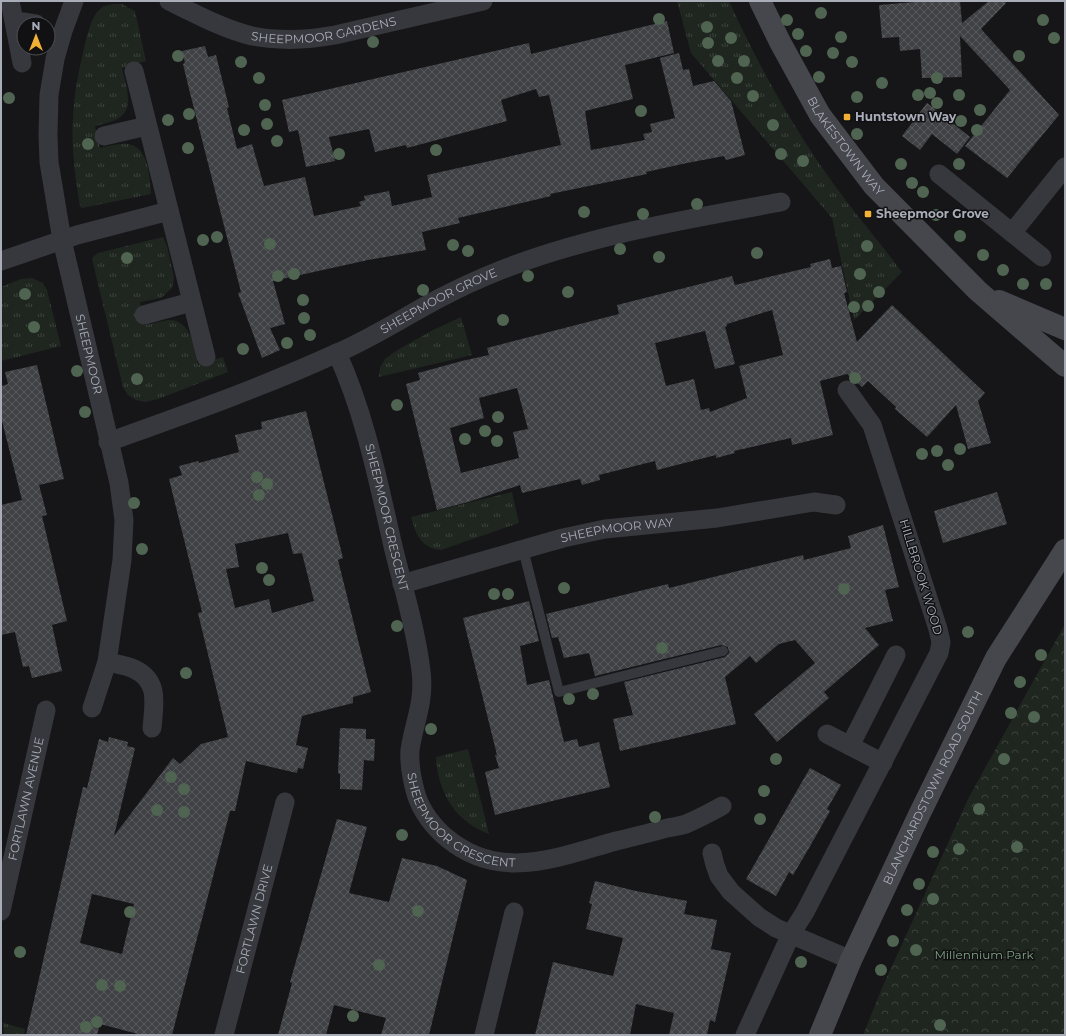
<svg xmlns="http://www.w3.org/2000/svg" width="1066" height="1036" font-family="Montserrat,sans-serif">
<defs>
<pattern id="grass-tufts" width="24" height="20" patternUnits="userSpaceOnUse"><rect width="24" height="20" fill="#1e261f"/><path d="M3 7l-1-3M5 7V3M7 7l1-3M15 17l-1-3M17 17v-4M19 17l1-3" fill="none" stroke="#3c433d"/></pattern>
<pattern id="park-crowns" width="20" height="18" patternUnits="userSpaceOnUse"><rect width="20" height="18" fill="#1e261f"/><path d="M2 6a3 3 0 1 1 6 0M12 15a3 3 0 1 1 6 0" fill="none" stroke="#3c433d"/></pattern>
<pattern id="building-cross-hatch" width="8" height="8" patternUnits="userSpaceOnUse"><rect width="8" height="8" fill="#404145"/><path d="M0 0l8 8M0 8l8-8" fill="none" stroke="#595a5e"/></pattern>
</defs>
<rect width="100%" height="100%" fill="#161618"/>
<path fill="url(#grass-tufts)" d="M677 1H729C757 62 789 121 828 176 851 209 878 240 902 272L854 320 832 218 691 53Z
M113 4H122L135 11 146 61 122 68C126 86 137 113 113 121 108 123 101 124 95 126L100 148C109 146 119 143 128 144 149 147 150 178 151 194L82 208 80 206C75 176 71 147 73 117 74 95 78 74 83 53 86 41 90 18 99 10 103 6 108 5 113 4Z
M163 237 167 246 174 278 172 288 161 298 140 302 144 325C152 324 161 321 169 320 192 320 194 349 198 365L223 357 228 372 158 399 145 402 136 400 128 395 123 387 92 259 94 256 98 253Z
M32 278 43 283 47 290 61 346 1 361V287L21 279Z
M461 317 472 355 379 377 380 367 385 359 396 351 433 330Z
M512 492 519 523 441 550C421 548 416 535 411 517Z
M468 749 489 834C455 821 438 793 436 757Z
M3 1023 25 1029 24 1035H4Z"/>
<path fill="url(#park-crowns)" d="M1065 624V1035H863L882 988 969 797Z"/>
<path fill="url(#building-cross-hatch)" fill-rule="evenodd" d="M927 1H960L962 23 989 1H1004L1006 3 981 29 1059 115 1007 178 965 146 1010 90 960 36 962 77 922 78 920 49 900 51 899 37 882 38 879 5Z
M667 21 674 53 625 65 633 99 585 111 591 150 645 140 643 134 652 132 650 124 675 118 660 58 679 53 683 70 689 69 693 86 714 81 731 101 745 155 726 160 724 156 687 163 646 172 647 174 550 194 551 196 458 218 460 223 422 232 426 250 368 260 273 281 285 324 270 328 280 350 262 358 238 293 241 292 189 89 183 64 185 63 182 51 205 46 208 57 216 55 229 107 227 108 237 149 252 144 264 186 305 177 314 216 361 206 359 202 365 200 364 196 389 191 392 206 432 197 427 175 561 145 549 95 539 97 536 89 501 100 507 121 407 148 406 145 375 152 369 129 329 137 335 161 306 167 298 130 289 132 282 100 529 43 531 54Z
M927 103 970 137 957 154 932 134 920 150 902 136Z
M830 259 832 268 841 266 847 292 844 293 857 342 892 305 985 393 978 401 991 443 968 449 956 405 927 437 895 409 896 407 868 381 862 387 847 374 820 381 833 435 792 445 791 438 734 451 735 453 716 458V455L657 470 655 461 599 475 600 480 582 485 580 479 522 493 520 485 468 502 437 510 406 384 420 380 418 373 462 361 489 355 487 348 619 314 617 305 732 276 735 285 811 267 810 264ZM772 310 783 355 739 366 747 398 710 412 709 408 701 410 694 379 666 386 655 343 705 331 715 369 735 364 725 327 727 326V324ZM517 388 528 429 513 432 519 458 461 473 450 428 484 418 479 398Z
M37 365 64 479 39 485 47 515 42 516 67 621 52 625 62 671 32 678 29 666 23 667 15 632 1 635V505L22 500 1 417V386L8 384 5 372Z
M306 411 343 558 338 560 371 692 353 697V703L302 716 296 745 308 748 303 769 298 768 297 773 246 761 235 811H230L172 1035H142L100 1024 97 1035H26L83 787 87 788 99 739 108 742 109 737 128 742 127 746 135 748 114 836 173 758 180 764 201 744 228 737 198 613 202 612 169 479 182 475 179 466 198 461 199 463 239 452 235 435 262 429 261 422ZM288 533 293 554 302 553 314 601 272 613 269 599 235 608 226 569 239 567 235 544ZM92 894 134 904 122 954 80 943Z
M997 492 1007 524 943 543 934 511Z
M883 525 899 587 885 590 893 621 865 628 879 645 824 692 829 698 777 742 754 714 815 663 795 640 779 644 756 663 750 656 725 677 736 724 620 751 613 719 633 715 624 682 725 657 729 653 728 647 721 645 595 676 589 653 564 658 558 637 552 638 546 614 668 584 669 588 803 555 804 560 851 548 848 536Z
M529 601 539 641 520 646 527 685 549 680 564 742 577 739 579 747 599 742 610 787 495 815 485 772 499 768 495 755H497L463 618Z
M340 728 366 729V739H375L374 761 364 760 362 790 340 789V774L338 773Z
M810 768 841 785 827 809 830 811 809 848 793 875 789 872 776 896 746 879Z
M337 819 367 827 349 893 389 902 402 858 437 866 467 880 429 1035H381L386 1018 334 1005 326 1035H278L292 983 290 982Z
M595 881 636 891 687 901 684 914 717 920 711 949 731 953 715 1022 710 1020 707 1035H669L674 1013 636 1004 630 1035H535L553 962 613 976 623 938 586 929 592 904 589 903Z"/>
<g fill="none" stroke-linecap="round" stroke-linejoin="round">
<path stroke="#37383d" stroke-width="10" d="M523 549 559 692 723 651"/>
<g stroke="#37383d" stroke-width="19">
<path d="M10 1 22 63"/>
<path id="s1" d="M74 1 63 31 55 59 49 95 48 135 49 162 62 240 119 483 124 520 122 560 107 662 92 708"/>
<path id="s2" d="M169 1C196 14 223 29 252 36 278 41 308 40 335 35L483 1"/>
<path d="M15 23 23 22 36 24"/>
<path d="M134 71 206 357"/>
<path d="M104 136 147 126"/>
<path d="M939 174 1042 257"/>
<path d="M1012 233 1065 167"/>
<path d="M1 261 77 235 169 211"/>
<path d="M144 315 191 302"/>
<path id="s3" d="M337 353C365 414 378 481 393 546 403 588 416 629 421 671 425 702 414 722 410 750 409 765 412 780 416 794 421 811 434 828 448 839 501 882 558 857 616 841 633 837 650 833 667 828 673 827 680 826 686 824 698 819 711 812 722 806"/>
<path id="s4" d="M108 442C186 414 263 387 337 353 374 337 407 315 442 297 461 287 481 278 501 270 590 235 688 219 781 202"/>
<path id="s5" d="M402 584 563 538 605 529 717 518 814 502 836 505"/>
<path d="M107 662C115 664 126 665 134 669 160 681 154 704 152 728"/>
<path d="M827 734 883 763"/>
<path d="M850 746 896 655"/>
<path d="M712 853 715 865 719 876 731 892 759 917 776 928 851 960"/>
<path id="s6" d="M1 911 46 710"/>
<path id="s7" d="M224 1035 285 802"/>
<path d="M484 1035 514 912"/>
<path d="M745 1035 791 934 805 912 939 653 941 642 938 629 872 425 847 390"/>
</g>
<g stroke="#45474d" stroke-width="22">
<path id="s8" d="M760 1 780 42 820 115 874 186 978 291 1065 366"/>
<path d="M999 301 1065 329"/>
<path id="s9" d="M820 1035 851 960 919 815 996 658 1065 550"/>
</g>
</g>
<g fill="#506452">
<circle cx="821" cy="13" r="6"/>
<circle cx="659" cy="19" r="6"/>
<circle cx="787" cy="20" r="6"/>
<circle cx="1043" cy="20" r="6"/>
<circle cx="707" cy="27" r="6"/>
<circle cx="798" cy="34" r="6"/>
<circle cx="841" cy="37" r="6"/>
<circle cx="731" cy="38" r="6"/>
<circle cx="1054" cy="38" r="6"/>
<circle cx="373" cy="42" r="6"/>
<circle cx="708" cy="43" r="6"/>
<circle cx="806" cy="51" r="6"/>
<circle cx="833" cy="53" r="6"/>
<circle cx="178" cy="56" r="6"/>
<circle cx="1019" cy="56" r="6"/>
<circle cx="718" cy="61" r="6"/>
<circle cx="744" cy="61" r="6"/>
<circle cx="241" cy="62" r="6"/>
<circle cx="852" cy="62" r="6"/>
<circle cx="819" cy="77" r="6"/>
<circle cx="259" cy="78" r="6"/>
<circle cx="737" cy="78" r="6"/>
<circle cx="937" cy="78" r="6"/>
<circle cx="882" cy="83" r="6"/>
<circle cx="930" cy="93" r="6"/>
<circle cx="918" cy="95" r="6"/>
<circle cx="959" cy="95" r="6"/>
<circle cx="753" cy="96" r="6"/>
<circle cx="857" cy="97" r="6"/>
<circle cx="9" cy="98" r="6"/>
<circle cx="937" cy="103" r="6"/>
<circle cx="265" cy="105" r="6"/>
<circle cx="980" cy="110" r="6"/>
<circle cx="641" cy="111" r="6"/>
<circle cx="189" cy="114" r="6"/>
<circle cx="168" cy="120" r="6"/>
<circle cx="961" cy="121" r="6"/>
<circle cx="267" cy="124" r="6"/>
<circle cx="773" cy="125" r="6"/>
<circle cx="244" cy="130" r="6"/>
<circle cx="977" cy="130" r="6"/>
<circle cx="857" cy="134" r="6"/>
<circle cx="277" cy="141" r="6"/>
<circle cx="88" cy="144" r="6"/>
<circle cx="188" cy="148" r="6"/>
<circle cx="436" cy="150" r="6"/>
<circle cx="339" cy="154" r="6"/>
<circle cx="781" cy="154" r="6"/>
<circle cx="803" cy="161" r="6"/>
<circle cx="901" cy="164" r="6"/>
<circle cx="959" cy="164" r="6"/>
<circle cx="912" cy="183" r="6"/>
<circle cx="923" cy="192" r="6"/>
<circle cx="697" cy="204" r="6"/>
<circle cx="584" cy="212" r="6"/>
<circle cx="643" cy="214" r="6"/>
<circle cx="936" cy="215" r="6"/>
<circle cx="960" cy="236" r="6"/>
<circle cx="217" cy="237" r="6"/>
<circle cx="203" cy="240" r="6"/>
<circle cx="270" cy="244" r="6"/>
<circle cx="453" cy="245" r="6"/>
<circle cx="867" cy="246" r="6"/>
<circle cx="620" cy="249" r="6"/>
<circle cx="468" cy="251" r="6"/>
<circle cx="757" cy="253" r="6"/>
<circle cx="983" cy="255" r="6"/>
<circle cx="659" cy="257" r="6"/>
<circle cx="127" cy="258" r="6"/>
<circle cx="1003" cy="270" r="6"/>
<circle cx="294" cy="274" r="6"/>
<circle cx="860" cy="274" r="6"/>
<circle cx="278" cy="276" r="6"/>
<circle cx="528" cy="276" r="6"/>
<circle cx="1023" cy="284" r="6"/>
<circle cx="1046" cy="284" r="6"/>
<circle cx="423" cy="290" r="6"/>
<circle cx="568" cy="292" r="6"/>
<circle cx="879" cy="292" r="6"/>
<circle cx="25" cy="294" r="6"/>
<circle cx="303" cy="300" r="6"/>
<circle cx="868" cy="306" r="6"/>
<circle cx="854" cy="307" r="6"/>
<circle cx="304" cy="318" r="6"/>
<circle cx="503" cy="320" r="6"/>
<circle cx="34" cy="327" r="6"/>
<circle cx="310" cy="335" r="6"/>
<circle cx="287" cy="343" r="6"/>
<circle cx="243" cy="349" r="6"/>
<circle cx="77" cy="371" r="6"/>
<circle cx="855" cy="378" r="6"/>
<circle cx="137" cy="379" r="6"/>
<circle cx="397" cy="405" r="6"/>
<circle cx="85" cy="412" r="6"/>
<circle cx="498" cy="417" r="6"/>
<circle cx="485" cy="431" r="6"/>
<circle cx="465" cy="439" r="6"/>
<circle cx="497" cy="441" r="6"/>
<circle cx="960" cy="449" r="6"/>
<circle cx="937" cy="451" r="6"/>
<circle cx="922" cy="454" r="6"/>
<circle cx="948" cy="465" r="6"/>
<circle cx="257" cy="477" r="6"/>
<circle cx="267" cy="484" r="6"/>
<circle cx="259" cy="495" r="6"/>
<circle cx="134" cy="503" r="6"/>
<circle cx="142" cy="549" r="6"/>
<circle cx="262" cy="568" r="6"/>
<circle cx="269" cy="580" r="6"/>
<circle cx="564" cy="588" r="6"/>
<circle cx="844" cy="589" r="6"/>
<circle cx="494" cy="594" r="6"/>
<circle cx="508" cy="594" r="6"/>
<circle cx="397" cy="626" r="6"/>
<circle cx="968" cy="632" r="6"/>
<circle cx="662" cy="648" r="6"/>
<circle cx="1041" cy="655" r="6"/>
<circle cx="186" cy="673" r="6"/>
<circle cx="1020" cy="682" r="6"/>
<circle cx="593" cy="694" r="6"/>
<circle cx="569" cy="699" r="6"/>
<circle cx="1011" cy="713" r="6"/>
<circle cx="1034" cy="717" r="6"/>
<circle cx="431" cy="729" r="6"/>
<circle cx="776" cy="759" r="6"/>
<circle cx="1004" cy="759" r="6"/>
<circle cx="171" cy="777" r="6"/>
<circle cx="184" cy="789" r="6"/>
<circle cx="764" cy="791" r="6"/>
<circle cx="979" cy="809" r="6"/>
<circle cx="157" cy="810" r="6"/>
<circle cx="184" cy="812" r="6"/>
<circle cx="655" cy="817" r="6"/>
<circle cx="760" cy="819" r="6"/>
<circle cx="402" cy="835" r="6"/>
<circle cx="1017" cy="847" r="6"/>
<circle cx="959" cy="849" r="6"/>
<circle cx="933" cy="852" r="6"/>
<circle cx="919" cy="884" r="6"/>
<circle cx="933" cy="899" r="6"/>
<circle cx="907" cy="910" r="6"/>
<circle cx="418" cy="911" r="6"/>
<circle cx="130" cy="912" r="6"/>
<circle cx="893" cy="941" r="6"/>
<circle cx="916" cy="950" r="6"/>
<circle cx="20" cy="952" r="6"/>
<circle cx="801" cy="962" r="6"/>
<circle cx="379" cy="965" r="6"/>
<circle cx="881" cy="970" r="6"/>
<circle cx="102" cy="985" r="6"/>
<circle cx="120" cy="986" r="6"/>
<circle cx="353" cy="1016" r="6"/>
<circle cx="97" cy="1022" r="6"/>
<circle cx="940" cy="1025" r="6"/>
<circle cx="86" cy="1027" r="6"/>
</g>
<g fill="#f2b134" stroke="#111113" stroke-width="1.5">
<rect x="843" y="113" width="8" height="8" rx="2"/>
<rect x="864" y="210" width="8" height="8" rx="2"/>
</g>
<g text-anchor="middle" stroke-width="3" stroke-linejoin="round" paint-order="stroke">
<g font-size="12" fill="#a8adb8" stroke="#111113">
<text dy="4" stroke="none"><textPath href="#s2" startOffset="163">SHEEPMOOR GARDENS</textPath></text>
<text dy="4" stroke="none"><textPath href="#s8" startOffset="169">BLAKESTOWN WAY</textPath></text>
<text dy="4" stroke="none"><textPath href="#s4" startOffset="360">SHEEPMOOR GROVE</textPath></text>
<text dy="4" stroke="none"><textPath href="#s1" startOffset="361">SHEEPMOOR</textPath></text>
<text dy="4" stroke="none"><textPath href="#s3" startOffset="172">SHEEPMOOR CRESCENT</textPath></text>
<text dy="4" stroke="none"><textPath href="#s5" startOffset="222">SHEEPMOOR WAY</textPath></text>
<text transform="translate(921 577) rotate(73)" y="4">HILLBROOK WOOD</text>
<text dy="4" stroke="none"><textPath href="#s9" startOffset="272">BLANCHARDSTOWN ROAD SOUTH</textPath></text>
<text dy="4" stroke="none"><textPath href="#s6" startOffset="115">FORTLAWN AVENUE</textPath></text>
<text dy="4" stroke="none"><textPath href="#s3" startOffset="508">SHEEPMOOR CRESCENT</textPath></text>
<text dy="4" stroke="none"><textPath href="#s7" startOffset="120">FORTLAWN DRIVE</textPath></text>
</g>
<g font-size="12" font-weight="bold" fill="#a8adb8" stroke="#111113" text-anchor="start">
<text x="855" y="121">Huntstown Way</text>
<text x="876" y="218">Sheepmoor Grove</text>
</g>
<g font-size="12" fill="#7fa381" stroke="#111113">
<text x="984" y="959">Millennium Park</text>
</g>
</g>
<rect width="1066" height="1036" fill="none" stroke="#a8adb8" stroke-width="4"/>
<g transform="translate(36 36)"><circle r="19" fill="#111113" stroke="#4d4f55"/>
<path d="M0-3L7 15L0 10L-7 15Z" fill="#f2b134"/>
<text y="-6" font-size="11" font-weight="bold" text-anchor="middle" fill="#a8adb8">N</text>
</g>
</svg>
